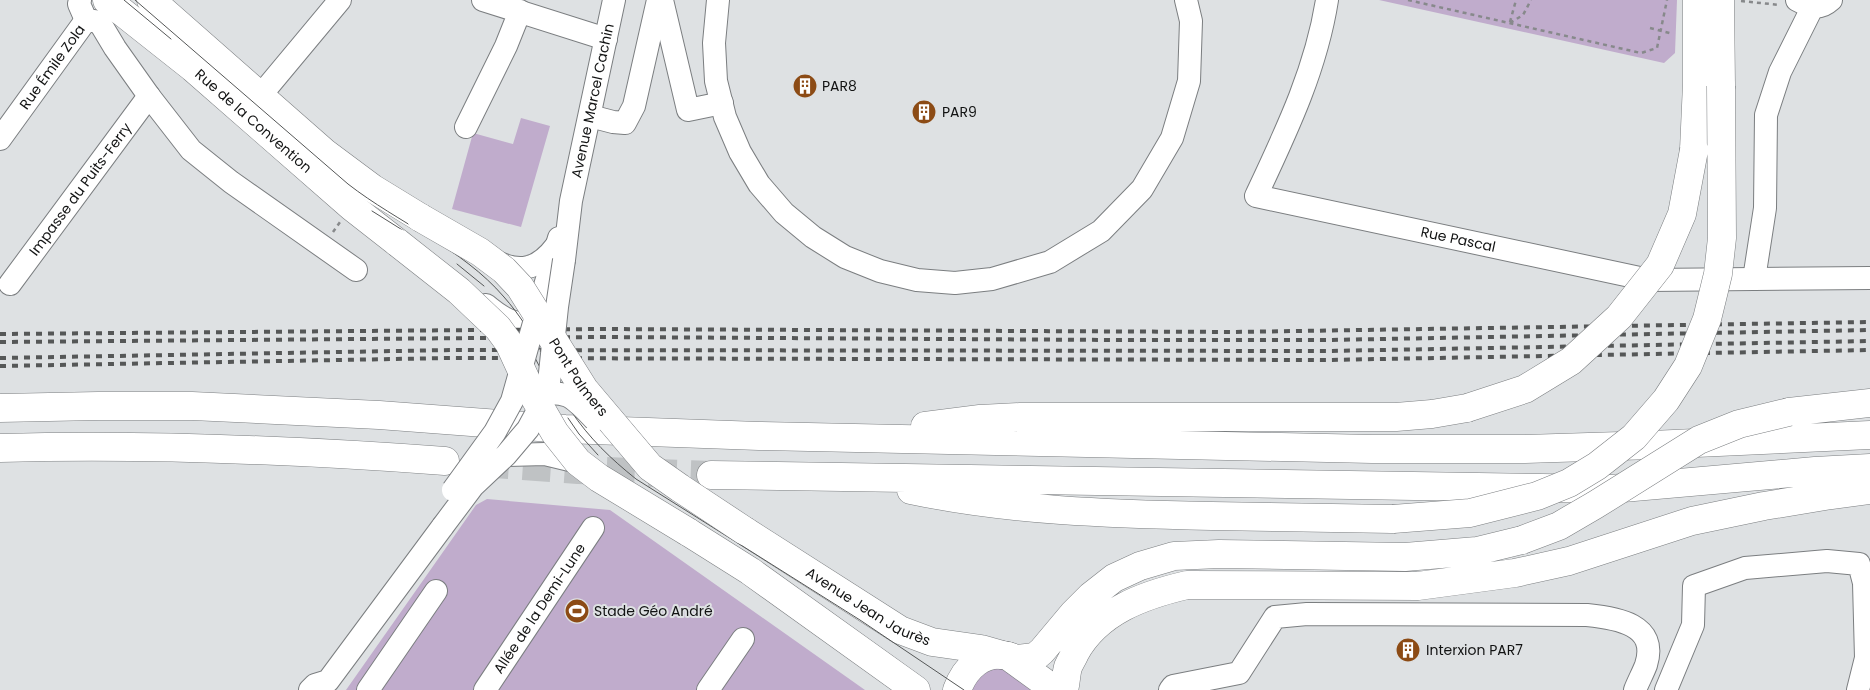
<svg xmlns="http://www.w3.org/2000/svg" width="1870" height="690" font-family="Poppins,sans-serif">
<rect width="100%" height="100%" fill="#dee1e3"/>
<path fill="#c0accc" d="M1379 0H1677L1675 53 1664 63Z
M521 118 550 126 521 227 452 209 473 133 513 144Z
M487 499 610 510 865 690H346L476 505Z
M993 667 1005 669 1038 690H970L967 685Z"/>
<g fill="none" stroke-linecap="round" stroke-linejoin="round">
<path stroke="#bfc2c4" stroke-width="28" stroke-dasharray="28 14" stroke-linecap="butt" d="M481 463 578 470 711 475"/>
<defs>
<g id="minor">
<path d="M80 0 79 4 86 20 100 22"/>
<path d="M483 0 606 39"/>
<path d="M662 0 688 110 722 103"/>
<path d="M718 0 714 43 716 81 725 117 740 152 759 184 784 213 813 237 845 257 880 271 917 280 955 283 992 279 1050 262 1101 231 1142 189 1172 138 1189 81 1191 21 1186 0"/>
<path id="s1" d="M1327 0C1316 70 1286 132 1256 196L1649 280 1870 278"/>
<path d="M1797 0C1810 7 1819 11 1831 0"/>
<path d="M100 23 115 48 149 96 191 150 231 182 356 270"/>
<path d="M260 96 340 0"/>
<path d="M590 116 613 122 625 123 634 106 658 0"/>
<path d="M466 127 506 46 520 11"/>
<path id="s2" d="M0 139 86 20"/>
<path d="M493 260C519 274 538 270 556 246"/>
<path id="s3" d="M564 260 571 201 614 0"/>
<path d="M1754 279 1765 208 1766 115 1780 72 1812 8"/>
<path id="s4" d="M10 284 149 96"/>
<path d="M486 305C512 327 521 326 553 317"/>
<path d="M534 323 559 238"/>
<path d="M506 455 545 454 578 462"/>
<path d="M310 690 315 685 328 681 443 526"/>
<path d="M368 690 436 591"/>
<path id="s5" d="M485 690 593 528"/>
<path d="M708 690 743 639"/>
<path d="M1170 690 1173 686 1239 673 1275 617 1307 614 1587 615C1616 618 1659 624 1646 665 1643 673 1638 682 1635 690"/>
<path d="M1666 690 1693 625 1694 586 1745 568 1827 561 1859 564 1864 583 1866 658 1858 690"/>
</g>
<g id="major">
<path id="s6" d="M107 0 193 68 352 207 398 243"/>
<path d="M151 0 325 153 372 188 421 218"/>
<path id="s7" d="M745 531 900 630 932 642 981 649 1002 655"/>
<path d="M688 532 750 571 916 690"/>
<path d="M957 690C965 668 983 650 1008 656L1055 690"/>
</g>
<path id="highway" d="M1720 0 1721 86
M1694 150 1697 84V0
M0 408 98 406H192L379 415 565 429 759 436 1372 449H1525L1652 445 1870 435
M1789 412 1870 403
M925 426 980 419 1020 417H1396L1432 414 1467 408
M0 448C148 444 297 450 445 461
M711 475 1611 489 1815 471 1870 468
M911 490C1010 511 1111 514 1212 516 1272 517 1333 518 1393 519
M1008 656 1017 659 1035 657 1042 651 1073 614 1091 596 1114 578 1140 566 1174 556 1219 554 1405 557 1477 551 1522 540
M1064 690C1066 683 1066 674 1068 667 1070 662 1073 658 1075 653 1098 611 1144 595 1187 585L1418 586 1515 573 1569 561 1692 521 1764 506 1831 495 1870 490"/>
</defs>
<use href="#minor" stroke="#7b7e80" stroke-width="24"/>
<use href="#major" stroke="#7b7e80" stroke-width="29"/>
<use href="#highway" stroke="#7b7e80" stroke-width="29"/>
<path stroke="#87898b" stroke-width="2.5" stroke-dasharray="4 4" stroke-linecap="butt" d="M1408 0 1641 53 1657 48 1667 0
M1741 1 1780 5
M1510 22 1516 0
M1510 23 1523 15 1531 0
M1650 28 1673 34
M333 232 340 222"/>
<use href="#minor" stroke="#fff" stroke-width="22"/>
<use href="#major" stroke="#fff" stroke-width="28"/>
<use href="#highway" stroke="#fff" stroke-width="28"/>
<path stroke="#555757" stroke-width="1" d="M124 0 171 39
M135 0 348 184C398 223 462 248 504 297 519 314 531 333 542 353 552 372 559 393 571 411 589 438 611 459 636 479L860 620 964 690
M372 211 404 231
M457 264 484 286
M524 337 545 377
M568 418 579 434 598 455"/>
<path stroke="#555757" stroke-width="4" stroke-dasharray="6 6" stroke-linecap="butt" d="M0 334 603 329 1234 332 1870 322
M0 342 602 337 1116 340H1328L1870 330
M0 358 452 350 1328 351 1870 341
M0 366 450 358 1326 360 1870 350"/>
<defs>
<path id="minor-bridge" d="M535 395C568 389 573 397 595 420
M453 490 495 432 512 401 534 323
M443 526 473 486 506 455 528 429 548 392 557 307 564 260"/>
<g id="major-bridge">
<path id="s8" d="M421 218 480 252 504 270 520 287 584 389 650 467 680 488 745 531"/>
<path d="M398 243 459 291 498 328 509 343 533 395 555 433 578 462 599 478 688 532"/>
</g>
<path id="highway-bridge" d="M1467 408 1525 389 1571 361 1619 317 1660 265 1682 214 1694 150
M1393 519 1470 513 1537 496 1569 483 1597 466 1634 437 1666 400 1688 366 1707 319 1718 274 1722 238 1721 86
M1522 540 1559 526 1595 505 1699 440 1739 424 1789 412"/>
</defs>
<use href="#minor-bridge" stroke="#7b7e80" stroke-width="24" stroke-linecap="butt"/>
<use href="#major-bridge" stroke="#7b7e80" stroke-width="29" stroke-linecap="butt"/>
<use href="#highway-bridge" stroke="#7b7e80" stroke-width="29" stroke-linecap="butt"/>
<use href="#minor-bridge" stroke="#fff" stroke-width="22"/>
<use href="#major-bridge" stroke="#fff" stroke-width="28"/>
<use href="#highway-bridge" stroke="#fff" stroke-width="28"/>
</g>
<defs>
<symbol id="building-disc" viewBox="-11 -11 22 22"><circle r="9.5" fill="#8c4b15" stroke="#dee1e3"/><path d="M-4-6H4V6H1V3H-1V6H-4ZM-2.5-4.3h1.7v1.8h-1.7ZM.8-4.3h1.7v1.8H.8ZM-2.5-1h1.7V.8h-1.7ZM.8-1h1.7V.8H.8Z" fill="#fff"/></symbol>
<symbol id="stadium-disc" viewBox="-11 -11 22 22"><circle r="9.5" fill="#8c4b15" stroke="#dee1e3"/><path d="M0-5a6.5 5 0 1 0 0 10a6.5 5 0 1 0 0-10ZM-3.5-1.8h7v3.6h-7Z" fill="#fff"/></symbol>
</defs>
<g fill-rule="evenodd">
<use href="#building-disc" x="791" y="72" width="28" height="28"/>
<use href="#building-disc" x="910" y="98" width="28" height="28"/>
<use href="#stadium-disc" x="563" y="597" width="28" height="28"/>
<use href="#building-disc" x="1394" y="636" width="28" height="28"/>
</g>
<g text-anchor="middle" stroke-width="4" stroke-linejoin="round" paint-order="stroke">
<g font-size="14" fill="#121313" stroke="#dee1e3">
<text dy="5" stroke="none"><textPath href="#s2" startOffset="89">Rue Émile Zola</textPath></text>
<text dy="5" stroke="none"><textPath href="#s3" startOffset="162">Avenue Marcel Cachin</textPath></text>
<text dy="5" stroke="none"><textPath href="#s6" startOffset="190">Rue de la Convention</textPath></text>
<text dy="5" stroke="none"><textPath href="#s4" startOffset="118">Impasse du Puits-Ferry</textPath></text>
<text dy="5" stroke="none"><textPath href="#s1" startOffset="416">Rue Pascal</textPath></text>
<text dy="5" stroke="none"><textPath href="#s8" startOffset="229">Pont Palmers</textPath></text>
<text dy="5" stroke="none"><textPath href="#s7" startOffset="145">Avenue Jean Jaurès</textPath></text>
<text dy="5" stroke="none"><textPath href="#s5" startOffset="98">Allée de la Demi-Lune</textPath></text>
</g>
<g font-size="14" fill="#121313" stroke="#dee1e3" text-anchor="start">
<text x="822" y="91">PAR8</text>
<text x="942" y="117">PAR9</text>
<text x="594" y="616">Stade Géo André</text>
<text x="1426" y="655">Interxion PAR7</text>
</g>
</g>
</svg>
